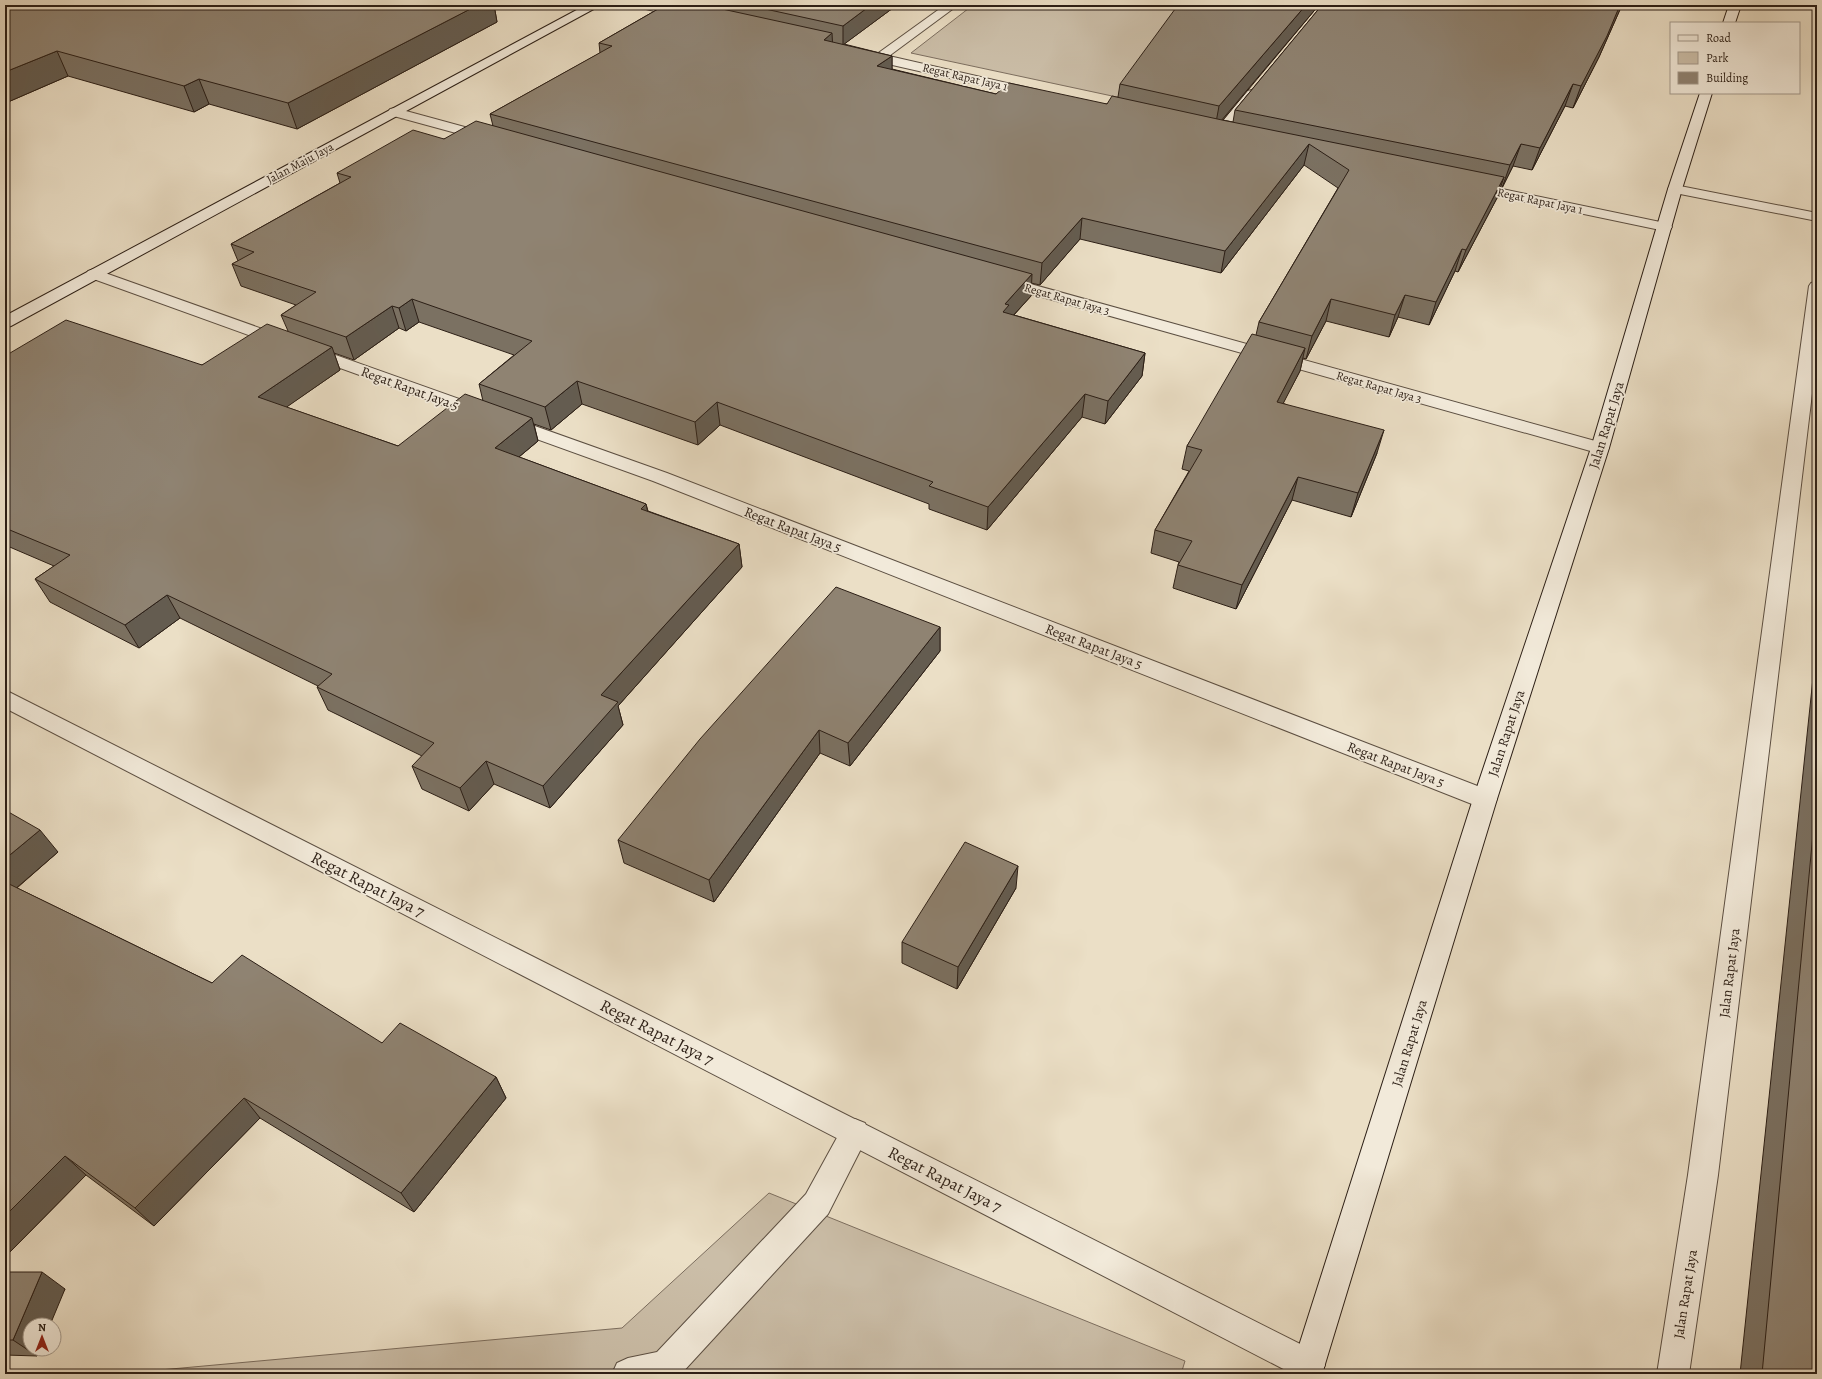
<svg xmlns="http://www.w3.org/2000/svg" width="1822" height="1379" font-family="Alegreya,serif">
<rect width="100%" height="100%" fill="#ebdfc6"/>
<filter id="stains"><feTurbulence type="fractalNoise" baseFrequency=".005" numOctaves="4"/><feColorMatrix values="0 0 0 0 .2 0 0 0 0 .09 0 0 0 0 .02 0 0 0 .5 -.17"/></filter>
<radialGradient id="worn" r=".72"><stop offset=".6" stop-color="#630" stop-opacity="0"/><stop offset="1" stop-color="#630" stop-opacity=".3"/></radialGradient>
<path fill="#cbbea8" stroke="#7c6e5f" d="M973 5H1284L1173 109 911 53Z
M769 1193 1185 1361 1181 1374H116L622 1328Z"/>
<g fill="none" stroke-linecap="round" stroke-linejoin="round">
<defs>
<path id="lane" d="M855 1119 865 1123 869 1133 828 1214 681 1374H612L617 1363 628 1358 657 1352 806 1194 845 1123Z"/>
<path id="street" d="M636 5H658L691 13 693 15 687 19 638 7Z
M945 5H958L889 56 1038 90 1039 93 1038 96 1033 97 879 62 859 57 857 54 863 50 877 54Z
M1252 90 1257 91 1258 94 1257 97 1224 138H1214L1212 135 1214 132 1247 91Z
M395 108 494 135 496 138 494 141 489 142 390 115 388 112 390 109Z
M1469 182 1665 223 1670 224 1672 227 1670 230 1665 231 1464 189 1462 186 1464 183Z
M1675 185 1817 213V221L1670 192 1668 189 1670 186Z
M94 269 667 473 1493 792 1497 799 1493 806 1485 808 1477 806 653 481 88 277 86 274 88 271Z
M1002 276 1606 444 1609 448 1606 452 1600 454 1594 452 996 284 994 281 996 278Z
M1817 281V352L1718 1175 1689 1374H1657L1688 1175 1809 286 1811 283Z
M5 690 1320 1354 1325 1365 1321 1374H1293L5 708Z"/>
<path id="secondary" d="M586 5H601L11 326 5 328V316Z
M1729 5H1741L1735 23H1723Z
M1700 93H1712L1682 189 1609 448 1497 799 1322 1374H1290L1473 799 1591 448 1668 189Z"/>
</defs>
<use href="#lane" stroke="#5c4f42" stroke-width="2"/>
<use href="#street" stroke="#5c4f42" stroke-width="2"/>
<use href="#secondary" stroke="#2c1f16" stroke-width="2"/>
<use href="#lane" fill="#f2eada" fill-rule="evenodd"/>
<use href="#street" fill="#f2eada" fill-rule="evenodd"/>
<use href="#secondary" fill="#f2eada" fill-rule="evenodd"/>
</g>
<path fill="#7b7162" stroke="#2c1f16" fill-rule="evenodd" d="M5 5H494L497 22 297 129 209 104 194 112 68 76 8 102 5 101Z
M665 5H897L844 44 892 56V69L996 94 1107 104 1118 97 1120 84 1319 5 1223 120 1233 122 1235 110 1322 5H1622L1599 57 1573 108 1565 106 1532 170 1513 166 1502 188H1500L1497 198 1458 272 1455 271 1429 325 1398 317 1389 337 1326 321 1306 359 1303 358 1300 371 1283 403 1377 453 1351 517 1292 500 1236 609 1173 588 1178 565 1179 562 1151 553 1155 530 1189 471 1182 469 1187 446 1256 335 1259 322 1338 188 1304 165 1221 273 1080 239 1040 285 1031 283V296L1014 315 1145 353 1142 376 1105 424 1082 417 987 530 929 509V504L720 425 698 445 582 404 551 430 534 424 538 441 519 457 646 504 648 511 739 544 742 567 618 706 623 725 550 808 494 784 469 811 422 789 412 766 422 756 328 710 317 687 318 686 180 618 139 648 50 602 35 579 54 566 5 545V356L202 365 288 331 281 315 296 305 241 286 232 264 238 261 231 244 340 183 337 173 444 139 493 126 490 114 600 53 599 43ZM419 322 514 355 479 384 483 401 398 446 286 407 340 370 334 353 354 360 399 328 406 331Z
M940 627V651L850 766 820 753 714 902 624 863 618 840Z
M1817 640V1374H1740Z
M5 810 58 852 17 888 212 983 382 1043 496 1077 506 1098 414 1212 260 1118 154 1226 86 1175 5 1257Z
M1016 888 957 989 902 963V942Z
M5 1272 65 1289 30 1349H40L37 1356 5 1355Z"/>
<path fill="#645c50" stroke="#2c1f16" d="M478 5H494L497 22 297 129 288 103Z
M871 5H897L843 45V26Z
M1306 5H1319L1215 128 1219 106Z
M1620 5H1622L1599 57 1573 108 1581 86Z
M832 33 833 53 824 40Z
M57 51 68 76 8 102 5 97V72Z
M892 56V76L877 66Z
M199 79 209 104 194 112 184 86Z
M1573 84 1565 106 1532 170 1540 148Z
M1309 144 1304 165 1221 273 1225 251Z
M1521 144 1513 166 1502 188 1510 165Z
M1504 177 1497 198 1458 272 1466 250Z
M1082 218 1080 239 1040 285 1042 263Z
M1462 249 1455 271 1429 325 1436 302Z
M1032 274 1031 296 1008 321 1003 312 1005 304Z
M1405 295 1398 317 1389 337 1395 315Z
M412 299 419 322 406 331 399 308Z
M1331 299 1326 321 1306 359 1312 336Z
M392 306 399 328 354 360 346 337Z
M332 347 340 370 268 420 258 397Z
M1305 348 1300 371 1272 425 1277 402Z
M1145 353 1142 376 1105 424 1108 401Z
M577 381 582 404 551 430 545 407Z
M1085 394 1082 417 987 530 988 507Z
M717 402 720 425 698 445 695 422Z
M532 418 538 441 502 471 495 448Z
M1384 430 1377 453 1351 517 1358 493Z
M1298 477 1292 500 1236 609 1242 585Z
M646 504 651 527 641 509Z
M739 544 742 567 618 706 623 725 550 808 543 786 601 695Z
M167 595 180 618 139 648 125 625Z
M940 627V651L850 766 848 743Z
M819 730 820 753 714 902 709 880Z
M486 761 494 784 469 811 460 788Z
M40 830 58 852 7 896 5 894V859Z
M1018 866 1016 888 957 989 958 967Z
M496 1077 506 1098 414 1212 401 1193Z
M244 1098 260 1118 154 1226 135 1208Z
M65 1156 86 1175 5 1257V1216Z
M42 1272 65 1289 50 1325H30V1349H40L37 1356 13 1340Z"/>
<path fill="#8f8372" stroke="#2c1f16" d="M5 5H478L288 103 199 79 184 86 57 51 5 72Z
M665 5H704L832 33 824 40 892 56 877 66 996 94 1009 83 1107 104 1112 96 1222 120 1504 177 1466 250 1462 249 1436 302 1405 295 1395 315 1331 299 1312 336 1259 322 1349 170 1309 144 1225 251 1082 218 1042 263 490 114 612 46 599 43Z
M747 5H871L843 26Z
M1178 5H1306L1219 106 1120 84Z
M1322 5H1620L1607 36 1581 86 1573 84 1540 148 1521 144 1510 165 1235 110Z
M476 121 1032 274 1005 304 1009 305 1003 312 1145 353 1108 401 1085 394 988 507 929 486 933 482 717 402 695 422 577 381 545 407 479 384 532 341 412 299 399 308 392 306 346 337 281 315 316 292 232 264 254 252 231 244 351 177 337 173 413 130 444 139Z
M66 320 202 365 267 324 332 347 258 397 398 446 465 394 532 418 495 448 646 504 641 509 739 544 601 695 618 702 543 786 486 761 460 788 412 766 434 743 317 687 332 674 167 595 125 625 35 579 70 555 5 528V356Z
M1252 334 1305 348 1277 402 1384 430 1358 493 1298 477 1242 585 1178 565 1192 541 1155 530 1202 450 1187 446Z
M836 587 940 627 848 743 819 730 709 880 618 840 700 739Z
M1817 791V1374H1762Z
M5 810 40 830 5 859Z
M965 842 1018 866 958 967 902 942Z
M5 882 212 983 242 955 382 1043 400 1023 496 1077 401 1193 244 1098 135 1208 65 1156 5 1216Z
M5 1272H42L13 1340H5Z"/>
<g text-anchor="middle" stroke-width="3.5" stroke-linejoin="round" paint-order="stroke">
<g font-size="12" fill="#2c1f16" stroke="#f2eada">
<text transform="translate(965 77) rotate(13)" y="4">Regat Rapat Jaya 1</text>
<text transform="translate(300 163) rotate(-28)" y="4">Jalan Maju Jaya</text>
<text transform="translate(1540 201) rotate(12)" y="4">Regat Rapat Jaya 1</text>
<text transform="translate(1067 299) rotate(16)" y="4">Regat Rapat Jaya 3</text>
<text transform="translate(1379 387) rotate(16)" y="4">Regat Rapat Jaya 3</text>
</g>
<g font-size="14" fill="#2c1f16" stroke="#f2eada">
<text transform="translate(410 388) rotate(20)" y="5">Regat Rapat Jaya 5</text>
<text transform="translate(1606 425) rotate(-73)" y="5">Jalan Rapat Jaya</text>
<text transform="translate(793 529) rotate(21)" y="5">Regat Rapat Jaya 5</text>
<text transform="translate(1094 646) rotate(21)" y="5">Regat Rapat Jaya 5</text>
<text transform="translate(1506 733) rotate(-72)" y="5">Jalan Rapat Jaya</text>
<text transform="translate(1396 764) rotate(21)" y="5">Regat Rapat Jaya 5</text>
<text transform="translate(1729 973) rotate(-83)" y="5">Jalan Rapat Jaya</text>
<text transform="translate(1409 1043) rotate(-73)" y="5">Jalan Rapat Jaya</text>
<text transform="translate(1685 1294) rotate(-81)" y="5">Jalan Rapat Jaya</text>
</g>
<g font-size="17" fill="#2c1f16" stroke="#f2eada">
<text transform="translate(368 884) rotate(27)" y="6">Regat Rapat Jaya 7</text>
<text transform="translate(657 1032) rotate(27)" y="6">Regat Rapat Jaya 7</text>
<text transform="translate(945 1179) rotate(27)" y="6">Regat Rapat Jaya 7</text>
</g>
</g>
<rect width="1822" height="1379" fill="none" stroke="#ebdfc6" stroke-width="20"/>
<rect x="6" y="6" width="1810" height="1367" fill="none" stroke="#2c1f16" stroke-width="2"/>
<rect x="10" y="10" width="1802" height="1359" fill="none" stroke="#2c1f16"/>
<rect x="1670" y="22" width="130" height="72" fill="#f2eada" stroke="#a3998c"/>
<rect x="1678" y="35" width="20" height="6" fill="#f2eada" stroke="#a3998c"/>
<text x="1706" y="42" font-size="12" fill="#2c1f16">Road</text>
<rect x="1678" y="52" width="20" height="12" fill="#cbbea8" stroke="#a3998c"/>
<text x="1706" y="62" font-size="12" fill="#2c1f16">Park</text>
<rect x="1678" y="72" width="20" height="12" fill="#8f8372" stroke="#a3998c"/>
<text x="1706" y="82" font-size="12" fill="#2c1f16">Building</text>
<g transform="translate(42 1337)"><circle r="19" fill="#f2eada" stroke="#a3998c"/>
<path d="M0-3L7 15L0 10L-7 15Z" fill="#8f2418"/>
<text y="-6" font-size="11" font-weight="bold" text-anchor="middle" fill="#2c1f16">N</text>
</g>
<rect width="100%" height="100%" filter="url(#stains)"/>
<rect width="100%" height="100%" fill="url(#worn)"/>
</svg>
